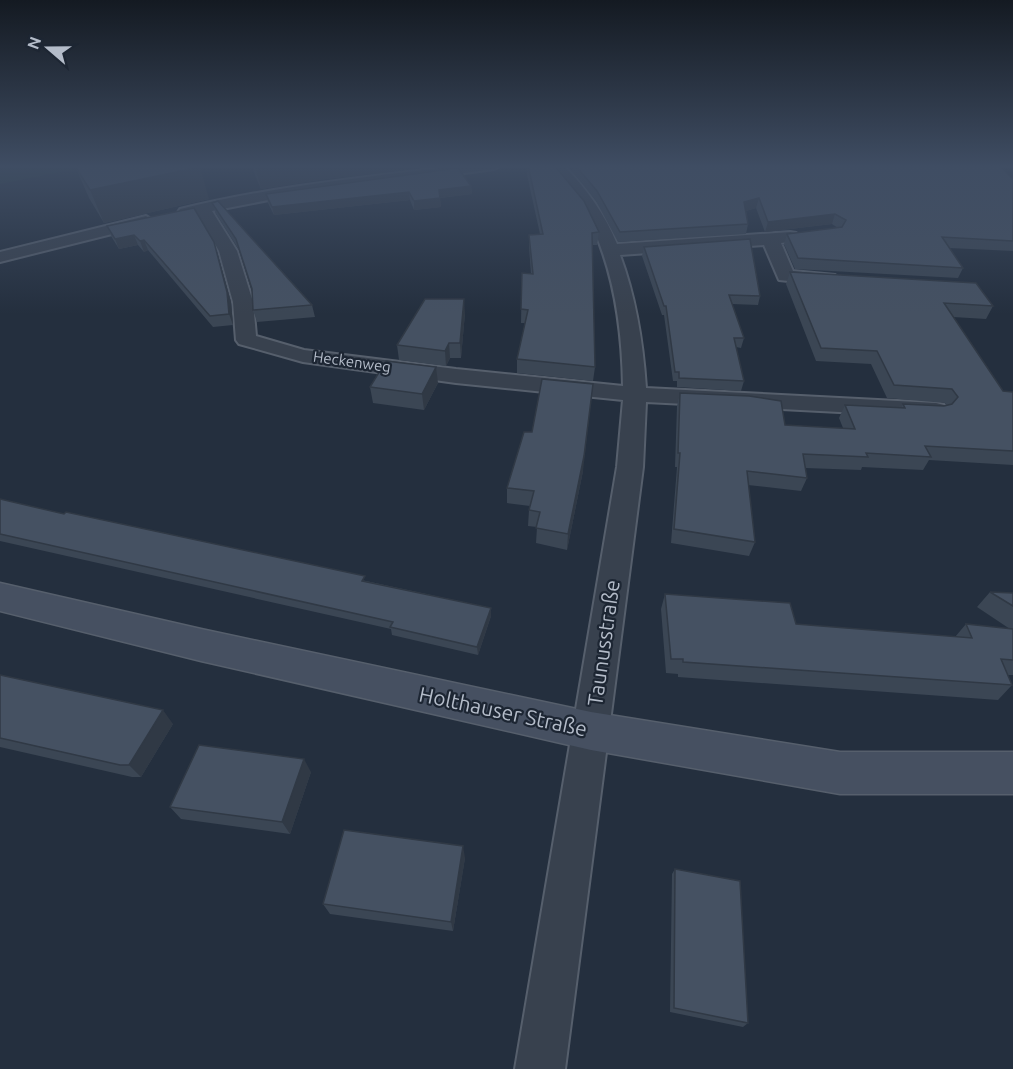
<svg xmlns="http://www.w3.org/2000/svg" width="1013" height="1069" font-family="Ubuntu,sans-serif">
<rect width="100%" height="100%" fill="#242f3e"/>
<path fill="#263c3f" d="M0 165H96L0 184Z"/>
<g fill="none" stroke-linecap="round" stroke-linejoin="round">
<defs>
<path id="street" d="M464 165H501L494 169 279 198 212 211 237 251 253 302 256 336 304 350 456 369 623 386C622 327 614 265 585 212 575 194 561 181 549 165H563C586 188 605 214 617 244L790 232 796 233 798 237 796 241 781 243 793 271 835 275 837 279 835 283 828 285 779 280 764 245 620 255C636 298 643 342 646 388L936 403 944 405 948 410 944 415 936 417 646 402 643 467 565 1069H515L617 467 623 400 456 383 303 362 239 344 236 340 233 302 219 251 198 214 186 217 178 212 180 209C273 186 369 177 464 165Z
M146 216 154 221 152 224 0 262V252Z"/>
<path id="secondary" d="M0 583 201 629 591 712 840 752H1013V794H840L591 750 201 661 0 611Z"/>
</defs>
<use href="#street" stroke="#565f6c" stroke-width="4"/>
<use href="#secondary" stroke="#565f6c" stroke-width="3"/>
<use href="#street" fill="#38414e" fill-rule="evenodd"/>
<use href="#secondary" fill="#465061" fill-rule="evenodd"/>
</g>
<path fill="#3b4654" d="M252 165H449L325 179 261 189 255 175Z
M528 165 599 232 597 245H592L595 367 593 381 517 373V359L525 323H521L522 273 531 274 529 247V235L540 234 527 175Z
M572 165H999L1013 179V251L949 248 963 268 958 278 795 269 784 244 787 234 838 228 832 224 765 232 756 208 746 211 748 224 746 234 618 242 596 201 572 171Z
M75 166 209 199 104 223 89 198Z
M471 186 472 194 440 198 441 207 414 210 410 200 274 215 268 203 266 194Z
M212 203 312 305 315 317 257 322 253 310 252 291 239 250 216 214Z
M107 226 217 252 231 302 233 325 213 327 148 250 144 252 138 245 119 249 111 236Z
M644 247 760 296 758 305 732 304 744 338 741 348 736 347 744 381 741 391 677 387V381H673L664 315H662L642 256Z
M790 272 993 306 986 319 953 317 1003 391 1013 392V465L929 460 923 470 862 467 861 470 805 468 807 478 801 491 748 485 755 542 749 556 671 543 677 467H675L677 406 680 393 785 425 843 428 839 418 845 405 901 408 903 404 944 406 946 405 945 403 887 398 871 364 816 361 786 284Z
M465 313 461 358H450L446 366 399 360 397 345Z
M438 383 424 410 373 403 370 387Z
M583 471 567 550 536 543 537 527 528 526 529 510 530 506 507 503V488Z
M0 499 64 514 366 581 491 608V616L478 655 392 635 391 629 0 541Z
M990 592 1013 593V675H1008L1012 685 998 700 678 677V674L666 673 661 609 665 594 796 624 955 637 966 624 1010 629 977 607Z
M0 675 173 724 141 777H132L0 747Z
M311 772 290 834 181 819 170 807Z
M465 858 453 931 330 914 323 904Z
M675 869 748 1023 743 1027 670 1012 672 874Z"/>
<path fill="#303945" d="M262 165H449L325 179 261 189 255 166Z
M200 167 209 199 104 223 90 190Z
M471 186 472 194 439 198V190Z
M409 192 410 200 274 215 272 207Z
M440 198 441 207 414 210V201Z
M759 198 756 208 742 212 744 202Z
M835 214 832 224 765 232 768 222Z
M134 235 138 245 119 249 115 239Z
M144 240 148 250 144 252 140 241Z
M217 252 231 302 233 325 229 314Z
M464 299 465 313 461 358 460 343Z
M449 343 450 358 446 366 445 351Z
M436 367 438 383 424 410 422 394Z
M593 384 583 471 567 550 568 534Z
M491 608V616L478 655 477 647Z
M163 710 173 724 141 777 129 765Z
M304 759 311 772 290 834 282 822Z
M463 846 465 858 453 931 451 922Z"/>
<path fill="#455162" stroke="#303945" stroke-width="1.5" d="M84 165H197L200 167 90 190 75 166Z
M528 165H554L584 201 599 232 592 233 595 367 517 359 528 310 521 309 522 273 533 274 529 235 543 234Z
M575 165H999L1013 179V241L942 237 963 268 798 258 787 234 842 227 846 220 835 214 768 222 759 198 744 202 748 224 620 232 597 191Z
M458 168 471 186 439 190 440 198 414 201 409 192 272 207 266 194Z
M218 201 312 305 253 310 252 289 236 239 212 203Z
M194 208 214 242 227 292 229 314 210 316 144 240 140 241 134 235 115 239 107 226Z
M750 239 760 296 729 295 744 338H734L744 381 679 378V372H675L666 306H664L644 247Z
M790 272 976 283 993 306 944 303 1003 391 1013 392V451L925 446 931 457 866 453 868 457 803 454 807 478 747 471 755 542 674 529 680 453H678L680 393 749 396 781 401 785 425 855 429 845 405 905 408 903 404 944 406 952 404 958 397 952 389 894 385 877 351 821 348Z
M425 299H464L460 343H449L445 351 397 345Z
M386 361 436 367 422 394 370 387Z
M542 379 593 384 584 456 568 534 536 528 540 512 529 510 534 491 507 488 524 432H532Z
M0 499 64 514 66 512 365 576 362 581 491 608 477 647 390 627 393 622 0 534Z
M990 592 1013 593V606Z
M665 594 790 603 796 624 972 638 966 624 1013 629V660L1001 659 1012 685 683 662V659H671Z
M0 675 163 710 129 765H120L0 738Z
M199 745 304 759 282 822 170 807Z
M344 830 463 846 451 922 323 904Z
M675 869 740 881 748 1023 674 1008Z"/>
<linearGradient id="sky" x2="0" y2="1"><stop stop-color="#141a22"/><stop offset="0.53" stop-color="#3f4d63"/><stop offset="1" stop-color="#3f4d63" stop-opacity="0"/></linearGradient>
<rect width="1013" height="314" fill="url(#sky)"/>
<g text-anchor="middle" stroke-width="4.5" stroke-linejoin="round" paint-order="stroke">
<g font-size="15" fill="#b4bcc9" stroke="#1d2633">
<text transform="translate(352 362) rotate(8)" y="5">Heckenweg</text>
</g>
<g font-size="21" fill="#b4bcc9" stroke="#1d2633">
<text transform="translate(604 643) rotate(-82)" y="7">Taunusstraße</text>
<text transform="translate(503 712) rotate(12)" y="7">Holthauser Straße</text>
</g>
</g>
<g transform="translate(48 48) rotate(290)" stroke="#1d2633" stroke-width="4.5" paint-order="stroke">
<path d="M0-4.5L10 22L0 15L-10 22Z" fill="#b4bcc9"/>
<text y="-9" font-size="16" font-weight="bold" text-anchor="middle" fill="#b4bcc9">N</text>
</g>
</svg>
